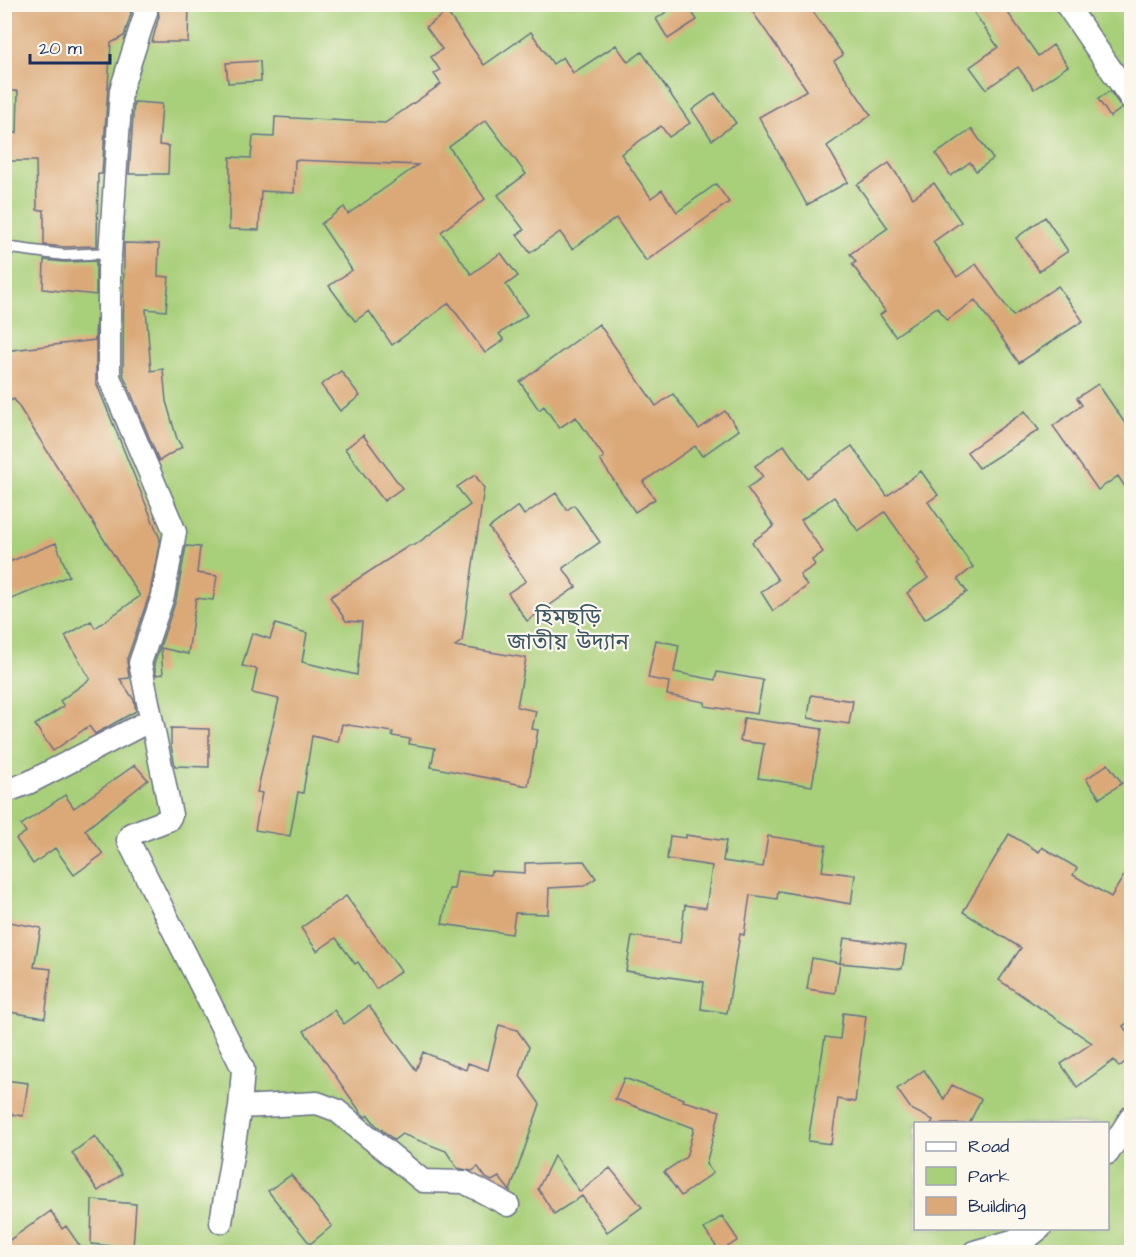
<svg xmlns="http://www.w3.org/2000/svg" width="1136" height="1257" font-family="'Architects Daughter','Noto Sans Bengali',sans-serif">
<rect width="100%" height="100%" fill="#fbf7ec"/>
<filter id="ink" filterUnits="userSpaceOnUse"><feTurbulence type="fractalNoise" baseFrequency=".0167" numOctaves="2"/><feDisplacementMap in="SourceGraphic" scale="12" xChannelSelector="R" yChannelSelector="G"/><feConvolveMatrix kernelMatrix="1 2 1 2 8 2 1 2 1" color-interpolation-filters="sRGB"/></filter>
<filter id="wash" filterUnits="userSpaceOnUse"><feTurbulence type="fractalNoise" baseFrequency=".008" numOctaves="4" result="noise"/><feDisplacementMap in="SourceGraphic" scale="24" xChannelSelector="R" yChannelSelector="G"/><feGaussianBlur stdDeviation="1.35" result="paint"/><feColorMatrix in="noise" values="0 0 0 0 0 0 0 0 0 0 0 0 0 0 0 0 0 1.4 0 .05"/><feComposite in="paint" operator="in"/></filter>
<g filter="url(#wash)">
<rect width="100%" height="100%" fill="#f4e7cf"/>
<path fill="#a8cf79" stroke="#627f6c" stroke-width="1.5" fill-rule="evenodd" d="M5 5H1131V1252H5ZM916 1124H1108V1228H916Z"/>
<g id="blocks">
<path fill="#dba978" d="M4 4H128L131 14 124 36 111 43 102 174H98L97 246 64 247 44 245V210H37L36 161H4V133H17L18 91H4Z
M157 4H189L188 42H152L159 16Z
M678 4H687L697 20 668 39 656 19Z
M747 4H808L843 55 834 61 871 115 827 146 848 182 807 205 759 117 807 90Z
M968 4H1002L1038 56 1053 45 1068 66 1034 89 1018 67 986 89 970 67 998 47Z
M447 12 484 65 531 32 553 64 563 57 573 73 616 45 628 62 642 52 690 123 669 137 661 126 621 154 651 198 662 190 677 212 716 184 729 202 646 261 616 218 572 249 560 232 530 253 517 235 524 230 498 195 526 174 486 120 449 147 485 199 441 232 471 274 501 253 518 276 506 285 527 315 499 334 504 340 485 353 449 303 392 345 369 311 355 321 329 286 352 270 321 224 344 207 348 214 418 165 295 160 294 193 261 191 259 230 229 229 230 157 251 158 253 136 274 137 275 117 385 123 441 84 434 74 440 70 431 57 442 49 426 27Z
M260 61 261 81 228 83 226 63Z
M1110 91 1122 108 1110 117 1098 99Z
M715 93 736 123 712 140 692 110Z
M134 102 162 104 159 145 169 146 168 174H129Z
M972 129 993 159 976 171 970 162 951 176 936 154Z
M889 163 913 198 934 183 961 222 933 242 957 277 976 264 1013 316 1058 286 1083 321 1019 363 975 300 947 320 937 307 895 336 880 315 885 311 852 264 856 262 850 254 888 228 857 185Z
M1045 217 1068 251 1039 271 1016 238Z
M124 243 159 244 158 276 169 277 166 311 146 309 151 371 163 369 166 401 177 439 182 447 159 461 123 374Z
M44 260 64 262 96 261V295L43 289Z
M96 318V382L160 539 150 593 127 659 129 678 120 679 134 700 136 711 95 734 89 726 53 751 35 725 64 706 60 701 90 679 65 636 91 621 95 628 140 596 14 399 4 404V351L95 340Z
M599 324 656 406 673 394 699 429 725 411 739 430 702 456 695 446 643 482 655 499 635 512 600 460 604 457 576 417 559 428 544 406 539 410 520 382Z
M341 371 360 396 340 411 321 385Z
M1098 384 1131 432V496L1118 476 1098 490 1053 426 1082 405 1077 398Z
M1025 411 1039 430 979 468 967 452Z
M363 435 402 488 384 501 345 449Z
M784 445 807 478 852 446 887 496 921 471 938 495 928 502 973 567 958 579 967 592 925 619 907 593 928 578 917 564 920 562 885 512 858 531 834 497 801 520 823 552 812 560 815 565 800 575 807 586 773 611 761 592 778 580 752 542 774 526 747 488 763 477 755 466Z
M475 475 484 488 462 641 455 646 526 658 517 707 536 711 532 729 538 730 528 786 431 767 435 748 409 744 410 739 392 736 393 732 342 724 338 742 312 736 303 793 298 792 290 836 255 830 262 793 257 792 279 699 252 693 257 669 242 666 252 633 270 639 275 624 307 633 302 662 357 675 362 622 346 621 330 597 410 545H415L470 505 457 487Z
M556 493 567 510 574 505 600 542 563 568 576 587 527 621 508 593 526 581 489 528 518 506 524 515Z
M56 543 69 576 4 602V564Z
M186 546 200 547 197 573 217 576 213 600 196 598 188 654 161 648 163 674 156 675 154 664 176 600Z
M656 640 679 645 674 672 715 680 717 672 763 680 757 714 705 706V702L667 695 669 682 648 678Z
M811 695 853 701 849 724 808 718Z
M744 718 822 729 812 786 758 778 764 744 740 741Z
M171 728 209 729V767L175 766 171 746Z
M1108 764 1122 783 1100 798 1086 779Z
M135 765 148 780 85 830 103 854 74 875 55 848 33 864 16 839 26 832 21 825 65 795 74 808Z
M1009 834 1039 852 1042 847 1077 868 1073 875 1111 897 1131 864V1020L1123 1026 1131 1038V1057L1119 1067 1114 1060 1077 1087 1061 1064 1092 1043 999 980 1021 948 963 912Z
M686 835 726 841 723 861 763 867 768 836 826 845 822 871 855 875 851 904 778 891 777 899 750 895 744 935 740 934 727 1013 701 1009 704 982 626 971 632 936 680 943 685 905 706 908 712 866 667 859 670 836 686 838Z
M584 861 596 878 584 886 549 888 548 914 515 913 512 934 442 924 449 889H454L457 871 490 875 491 871 525 873V863Z
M346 896 401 971 376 989 358 962 355 964 336 938 317 951 301 928Z
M4 921 41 928 34 967 51 969 45 1018 4 1011Z
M844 938 906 946 902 969 840 963Z
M812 958 840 963 835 993 807 989Z
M369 1006 416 1070 423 1052 466 1070 468 1063 488 1070 499 1025 517 1030 529 1047 520 1076 540 1104 510 1191 499 1177 492 1181 486 1178 478 1167 472 1171 457 1168 446 1151 402 1134 394 1140 375 1124 368 1115 366 1117 361 1113 304 1031 334 1010 344 1024Z
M843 1013 866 1016 855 1102 838 1099 831 1144 808 1141 825 1037 840 1039Z
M924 1070 944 1099 952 1085 981 1099 969 1124H931L933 1120 911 1109 897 1089Z
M624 1078 684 1099 683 1101 720 1111 706 1164 713 1173 681 1196 664 1172 686 1157 694 1128 615 1099Z
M4 1080 28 1083 23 1116 4 1113Z
M95 1136 122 1174 98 1191 72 1153Z
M554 1156 580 1192 610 1168 642 1207 607 1232 582 1196 554 1214 538 1189Z
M291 1175 332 1226 310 1244 268 1191Z
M92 1200 136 1204 133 1248 91 1244Z
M51 1211 62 1229 66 1226 84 1252H4V1244Z
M722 1216 738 1240 720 1252 704 1229Z"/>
</g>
</g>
<g filter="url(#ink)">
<use href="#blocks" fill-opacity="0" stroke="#676f86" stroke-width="1.5"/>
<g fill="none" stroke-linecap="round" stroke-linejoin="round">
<defs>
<path id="lane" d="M4 247 64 255 110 253"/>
<path id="street" d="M141 4 146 12 121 90 109 270V377L175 532 163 596 140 663 171 815 168 820 131 834 128 840 243 1069 240 1107 221 1222
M1066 4 1132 100
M4 792 28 783 151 720
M240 1107 317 1103 336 1110 423 1181 464 1182 508 1205
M1108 1153 1132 1116
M974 1252 1030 1236 1040 1228"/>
</defs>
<use href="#lane" stroke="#676f86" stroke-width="13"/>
<use href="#street" stroke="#676f86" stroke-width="25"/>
<use href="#lane" stroke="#fff" stroke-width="10"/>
<use href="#street" stroke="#fff" stroke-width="22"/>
</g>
</g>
<g text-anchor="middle" stroke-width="4.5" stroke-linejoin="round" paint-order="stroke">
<g font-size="22" fill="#3e5765" stroke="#fbf7ec">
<text x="568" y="624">হিমছড়ি<tspan x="568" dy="25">জাতীয় উদ্যান</tspan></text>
</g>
</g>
<rect width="1136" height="1257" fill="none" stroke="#fbf7ec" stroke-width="24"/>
<rect x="914" y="1122" width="195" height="108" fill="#fbf7ec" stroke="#a1a7b3" stroke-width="1.5"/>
<rect x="926" y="1142" width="30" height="9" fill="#ffffff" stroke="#a1a7b3" stroke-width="1.5"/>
<text x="968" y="1152" font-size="18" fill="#1b2f5e">Road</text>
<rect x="926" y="1167" width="30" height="18" fill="#a8cf79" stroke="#a1a7b3" stroke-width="1.5"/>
<text x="968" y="1182" font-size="18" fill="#1b2f5e">Park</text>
<rect x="926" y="1197" width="30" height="18" fill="#dba978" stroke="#a1a7b3" stroke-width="1.5"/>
<text x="968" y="1212" font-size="18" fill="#1b2f5e">Building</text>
<path d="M30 54v9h80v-9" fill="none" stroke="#1b2f5e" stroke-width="3"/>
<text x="39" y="54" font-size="18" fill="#1b2f5e" stroke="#fbf7ec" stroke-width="4.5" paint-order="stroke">20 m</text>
</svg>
